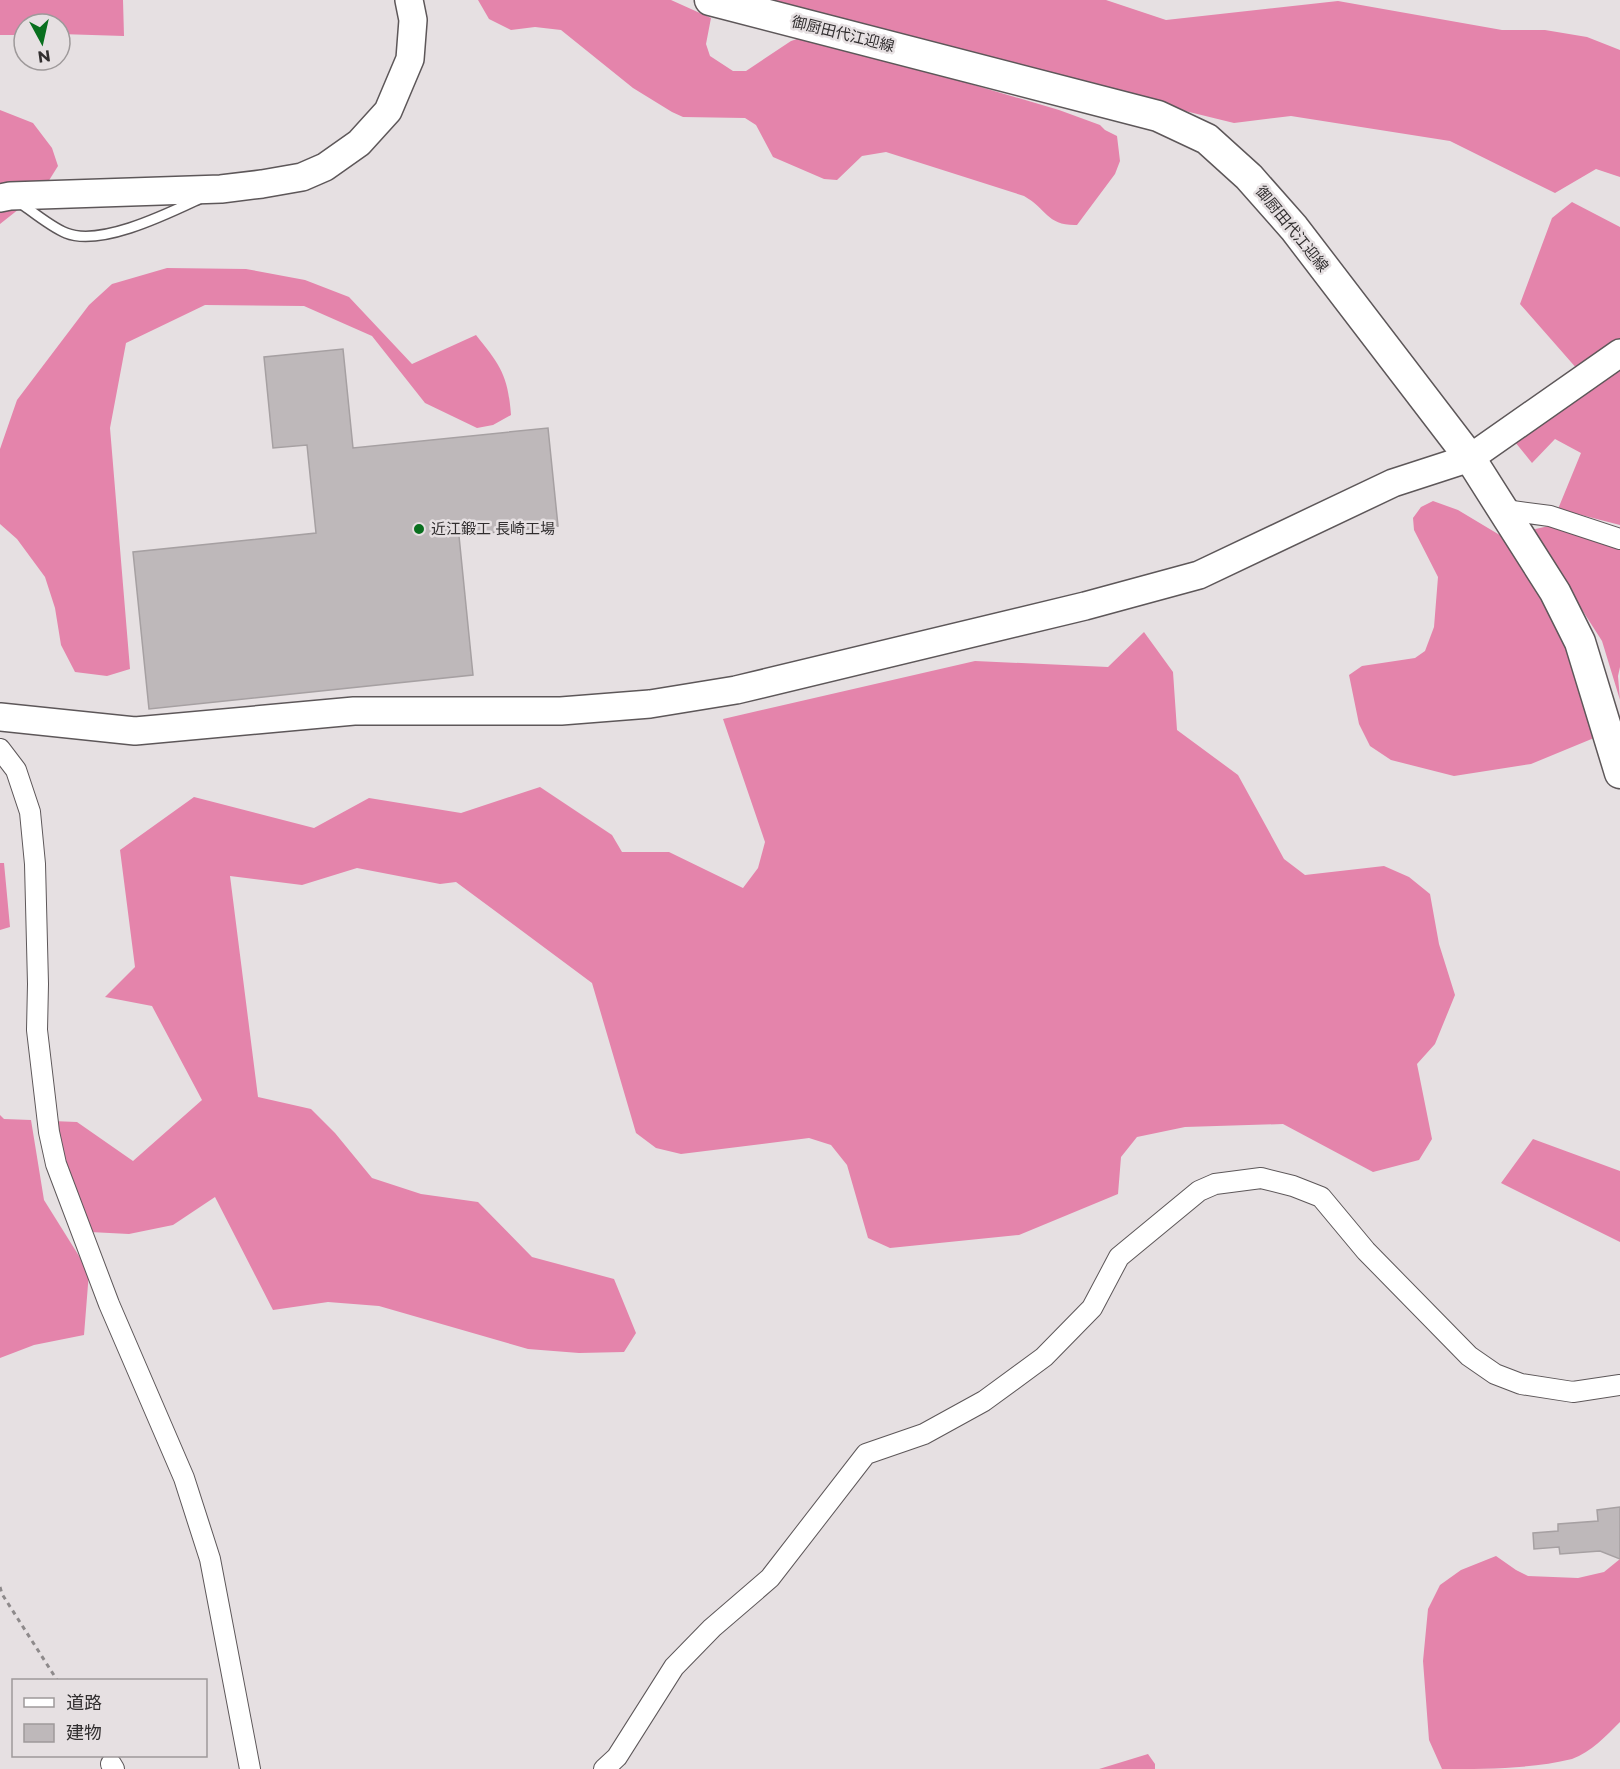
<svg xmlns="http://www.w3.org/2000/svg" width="1620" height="1769" font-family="Montserrat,'Noto Sans JP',sans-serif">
<rect width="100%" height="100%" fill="#e6e0e2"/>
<path fill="#e484ab" d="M0 0H123L124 36 60 34V24H24V35H0Z
M478 0H671L711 18 706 44 710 56 733 71H746L791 41 803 37 818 39 1059 110 1100 125 1105 130 1117 136 1120 161 1115 174 1077 225C1047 226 1047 209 1024 196L886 152 862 156 837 180 824 179 773 157 756 125 745 118 683 117 672 112 633 88 561 30 535 27 511 30 489 19Z
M741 0H1106L1166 20 1338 1 1502 30H1545L1587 37 1620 50V177L1596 169 1555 193 1450 141 1291 116 1234 123 742 2Z
M0 110 33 123 52 148 58 166 43 190 0 224Z
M1572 202 1620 227V340L1578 370 1520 304 1552 218Z
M167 268 246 269 305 280 349 297 412 364 476 335C500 365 508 375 511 415L493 425 477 428 425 403 372 336 304 306 205 305 126 343 110 428 130 669 107 676 75 672 61 645 55 608 45 577 17 539 0 524V449L17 400 89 305 112 284Z
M1620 368V525L1558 509 1581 453 1555 439 1532 463 1515 442Z
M1433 501 1458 510 1503 537 1578 652 1594 738 1531 764 1454 776 1391 760 1370 746 1359 724 1349 675 1362 666 1415 658 1425 651 1434 627 1438 577 1414 530 1413 518 1421 507Z
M1553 525 1620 546V667L1618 676 1620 700 1602 641 1531 530Z
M1144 632 1173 672 1177 730 1238 775 1284 859 1305 875 1384 866 1409 877 1430 894 1439 944 1455 995 1435 1044 1417 1064 1432 1139 1419 1160 1373 1172 1283 1124 1185 1127 1137 1137 1121 1157 1118 1194 1019 1235 890 1248 868 1238 847 1165 831 1145 809 1138 681 1154 656 1148 636 1133 592 983 456 882 440 884 357 868 302 885 230 876 258 1097 311 1109 335 1133 372 1178 421 1194 478 1202 532 1257 614 1279 636 1333 624 1352 579 1353 528 1349 379 1306 328 1302 273 1310 215 1197 173 1225 129 1234 90 1232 52 1121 77 1122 133 1161 202 1100 152 1006 105 997 135 967 120 850 194 797 314 828 369 798 461 813 540 787 612 835 622 852H669L743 888 758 868 765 842 723 719 975 661 1108 667Z
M0 863H4L10 927 0 930Z
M0 1115 4 1119 31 1120 44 1200 89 1272 84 1335 34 1345 0 1358Z
M1533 1139 1620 1171V1242L1501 1183Z
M1496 1556 1516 1570 1528 1576 1578 1578 1604 1572 1620 1559V1722C1606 1736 1591 1752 1572 1759 1531 1769 1485 1769 1442 1769L1429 1740 1423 1661 1428 1609 1440 1585 1461 1570Z
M1148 1754 1155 1764V1769H1099Z"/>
<path fill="#beb8ba" stroke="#a6a0a2" stroke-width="1.5" d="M343 349 353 448 548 428 558 526 459 536 473 675 149 709 133 552 316 533 307 445 273 448 264 357Z
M1620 1507V1559L1600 1551 1560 1554 1559 1547 1534 1549 1533 1533 1558 1531V1524L1598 1521 1597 1510Z"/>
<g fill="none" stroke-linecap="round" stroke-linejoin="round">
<defs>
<path id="lane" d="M19 202C33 212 51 227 66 233 100 247 167 214 199 199"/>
<path id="street" d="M1505 510 1550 516 1620 539
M0 749 16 770 30 812 35 864 38 984 37 1030 49 1132 56 1164 109 1304 184 1478 210 1559 250 1769
M111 1764 114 1769
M604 1769 617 1757 674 1667 712 1628 770 1578 866 1454 924 1434 984 1401 1044 1357 1092 1308 1119 1257 1199 1191 1215 1184 1261 1178 1293 1186 1321 1197 1366 1251 1469 1356 1495 1374 1521 1384 1573 1392 1620 1385"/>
<path id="secondary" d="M0 198 10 196 221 189 262 184 302 177 325 167 359 143 388 111 410 59 413 20 409 0
M0 717 135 731 354 711H561L650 704 736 690 1085 606 1199 575 1393 483 1470 458 1620 353"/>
<path id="primary" d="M710 0 1158 116 1207 139 1249 177 1294 228 1470 458 1555 592 1580 642 1620 773"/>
</defs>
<use href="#lane" stroke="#5d5759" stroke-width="12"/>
<use href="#street" stroke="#5d5759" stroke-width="22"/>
<use href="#secondary" stroke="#5d5759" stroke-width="30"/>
<use href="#primary" stroke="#5d5759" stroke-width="33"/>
<path stroke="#8e8a8b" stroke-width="3" stroke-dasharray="4.5 4.5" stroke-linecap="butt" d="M0 1587 2 1594 57 1680"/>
<use href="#lane" stroke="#fff" stroke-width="9"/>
<use href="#street" stroke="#fff" stroke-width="20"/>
<use href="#secondary" stroke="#fff" stroke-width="27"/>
<use href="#primary" stroke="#fff" stroke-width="30"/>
</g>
<circle fill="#096f1e" stroke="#e6e0e2" stroke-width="2" cx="419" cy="529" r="6"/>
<g text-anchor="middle" stroke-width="5" stroke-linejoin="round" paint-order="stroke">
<g font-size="15" fill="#312e2f" stroke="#e6e0e2">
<text transform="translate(843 34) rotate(14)" y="5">御厨田代江迎線</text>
<text transform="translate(1292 229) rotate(51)" y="5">御厨田代江迎線</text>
</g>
<g font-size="15" fill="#312e2f" stroke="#e6e0e2" text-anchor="start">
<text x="431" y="534">近江鍛工 長崎工場</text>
</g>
</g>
<rect x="12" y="1679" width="195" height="78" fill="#e6e0e2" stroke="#9e999a" stroke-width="1.5"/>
<rect x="24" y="1698" width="30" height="9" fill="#ffffff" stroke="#9e999a" stroke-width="1.5"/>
<text x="66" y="1709" font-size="18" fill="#312e2f">道路</text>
<rect x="24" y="1724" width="30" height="18" fill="#beb8ba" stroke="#9e999a" stroke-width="1.5"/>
<text x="66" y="1739" font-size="18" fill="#312e2f">建物</text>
<g transform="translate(42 42) rotate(172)"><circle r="28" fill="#e6e0e2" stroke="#9e999a" stroke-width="1.5"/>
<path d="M0-4.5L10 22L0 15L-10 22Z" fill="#096f1e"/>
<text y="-9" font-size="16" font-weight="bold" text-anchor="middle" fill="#312e2f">N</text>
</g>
</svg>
